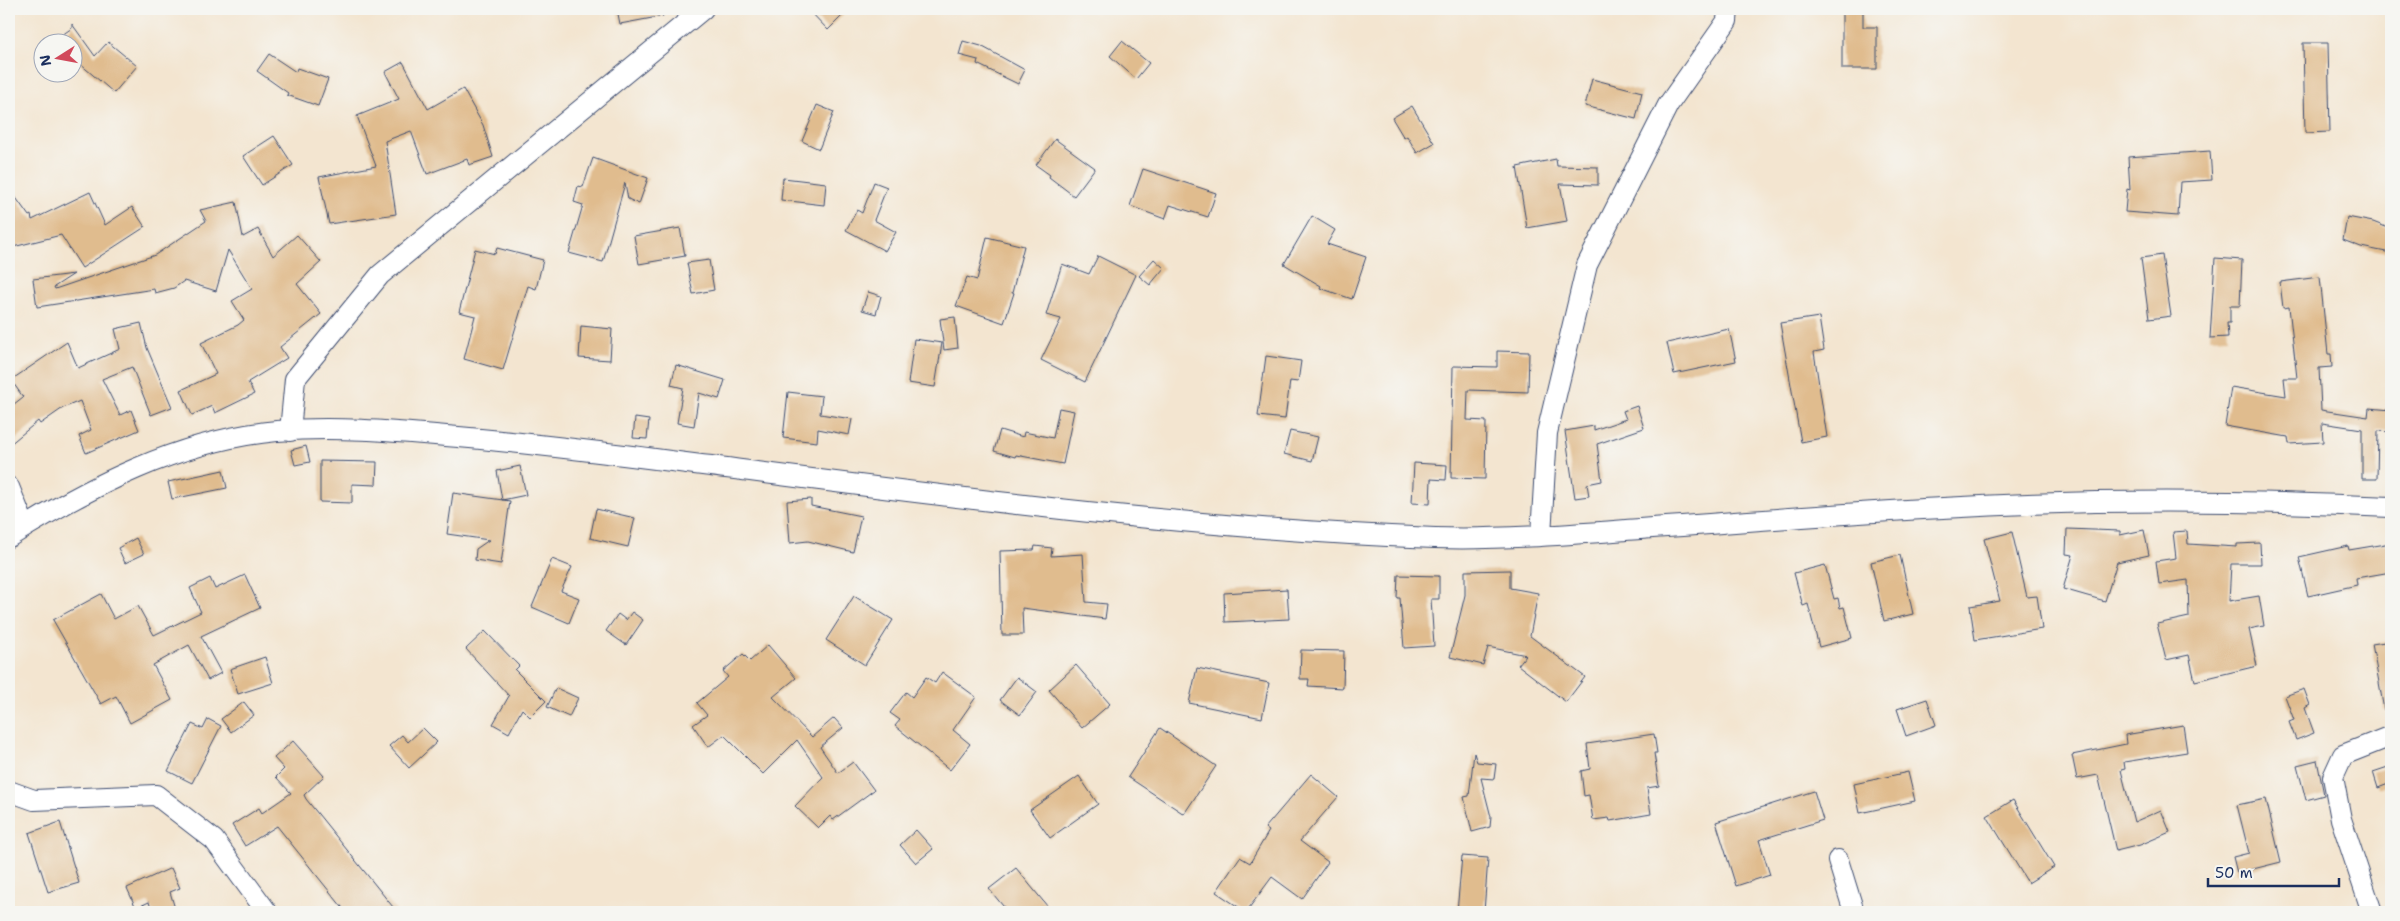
<svg xmlns="http://www.w3.org/2000/svg" width="2400" height="921" font-family="'Shantell Sans',sans-serif">
<rect width="100%" height="100%" fill="#f6f6f2"/>
<filter id="ink" filterUnits="userSpaceOnUse"><feTurbulence type="fractalNoise" baseFrequency=".02" numOctaves="2"/><feDisplacementMap in="SourceGraphic" scale="10" xChannelSelector="R" yChannelSelector="G"/><feConvolveMatrix kernelMatrix="1 2 1 2 8 2 1 2 1" color-interpolation-filters="sRGB"/></filter>
<filter id="wash" filterUnits="userSpaceOnUse"><feTurbulence type="fractalNoise" baseFrequency=".0096" numOctaves="4" result="noise"/><feDisplacementMap in="SourceGraphic" scale="20" xChannelSelector="R" yChannelSelector="G"/><feGaussianBlur stdDeviation="1.12" result="paint"/><feColorMatrix in="noise" values="0 0 0 0 0 0 0 0 0 0 0 0 0 0 0 0 0 1.4 0 .05"/><feComposite in="paint" operator="in"/></filter>
<g filter="url(#wash)">
<rect width="100%" height="100%" fill="#f3e5d0"/>
<g id="blocks">
<path fill="#e0bc8e" d="M617 9H662L663 16 620 24Z
M808 9H849L828 30Z
M1842 11H1863V27H1877V69H1842Z
M72 24 95 56 108 42 137 66 114 93 72 57V42H52L72 28Z
M963 41 981 46 1025 70 1018 84 977 64 978 60 959 55Z
M1122 41 1149 63 1136 79 1110 56Z
M2303 43H2328L2330 132 2305 133Z
M269 54 296 72 297 68 328 79 318 106 287 95 288 93 257 71Z
M403 62 428 109 463 89 483 125 493 157 469 165 467 159 427 174 411 131 385 141 396 214 329 224 319 177 376 166 357 116 399 99 385 72Z
M1592 79 1642 92 1636 119 1585 106Z
M817 105 834 112 819 149 802 141Z
M1412 106 1434 143 1417 153 1407 136 1404 138 1392 118Z
M274 136 293 165 262 185 243 156Z
M1055 139 1095 168 1074 196 1049 177 1050 175 1036 165Z
M2210 151 2212 180 2180 182 2178 216 2125 212 2127 189 2130 190 2128 157Z
M593 158 648 178 639 204 628 199 625 183 603 262 569 253 583 205 574 202 578 186 583 187Z
M1556 159 1557 166 1598 167V185L1560 184 1567 221 1527 228 1517 167Z
M1143 169 1216 193 1208 217 1170 205 1165 219 1130 206Z
M783 178 826 183 824 205 781 200Z
M874 182 887 187 874 220 896 232 885 251 846 230 857 210 862 213Z
M9 188 29 216 31 215 32 220 90 192 105 225 132 207 145 227 82 268 61 235 9 248Z
M236 202 243 237 258 229 273 256 297 235 321 262 297 284 321 314 280 347 287 358 248 382 254 394 215 413 212 406 192 415 181 390 216 374 201 343 238 325 244 320 232 301 252 289 228 250 216 291 184 281 174 288 155 293 154 289 37 307 33 279 74 274 54 287 55 289 155 255 206 221 200 210Z
M1312 216 1335 230 1327 244 1366 257 1352 299 1320 288 1321 286 1284 264Z
M2347 217 2373 222 2391 229V253L2361 247 2343 240Z
M680 228 685 256 639 264 634 236Z
M987 237 1024 246 1012 293H1014L1004 323 956 306 967 277 977 280Z
M497 248 543 260 536 289 528 286 503 370 464 359 475 316 459 312 475 249 495 254Z
M2162 255 2171 316 2149 319 2141 258Z
M1098 256 1136 275 1085 382 1041 360 1061 319 1046 315 1062 264 1089 274Z
M2215 258 2242 260 2240 306H2230V323H2227L2228 337 2210 338Z
M1154 259 1164 268 1150 285 1139 276Z
M709 260 714 290 693 294 687 263Z
M2320 277 2328 354H2331L2332 367 2319 368 2321 410 2368 417 2369 408 2391 410V432L2378 431 2377 479H2362V429L2322 423 2323 442 2289 444 2288 437 2225 426 2231 387 2286 396 2284 378H2297L2289 307 2283 308 2280 282Z
M868 292 881 296 876 314 862 310Z
M955 317 958 348 944 350 940 319Z
M1819 317 1824 350 1814 352 1827 437 1801 442 1780 323Z
M141 323 147 348 172 407 151 415 132 367 102 379 120 415 131 410 139 430 86 453 79 436 91 430 80 401 63 408 40 424 38 421 9 445V408L23 397 11 380 67 342 78 368 120 349 115 329Z
M581 326 612 329 610 360 579 358Z
M1729 329 1736 361 1674 374 1667 343Z
M914 339 942 343 935 387 908 383Z
M1497 351 1529 352 1528 392 1468 390 1467 420 1486 421 1485 479 1451 478 1453 366 1497 367Z
M1266 356 1301 361 1298 382 1290 381 1285 419 1258 416Z
M676 365 725 380 719 399 699 393 694 426 677 423 683 388 671 385Z
M788 392 822 396 820 414 852 419 849 435 818 429 817 442 783 438Z
M1637 406 1644 428 1597 444 1602 481 1587 484 1589 496 1575 498 1565 431 1594 426V430L1626 419 1623 411Z
M1059 408 1074 411 1063 464 1016 455 1015 457 994 451 1000 430 1023 437 1024 432 1053 438Z
M635 418 649 420 647 439 633 438Z
M1290 431 1318 437 1312 461 1284 454Z
M306 446 310 462 295 465 291 450Z
M320 461 377 462 376 485 352 484V503L320 502Z
M1414 463 1447 465 1446 480 1431 479 1430 504 1412 503Z
M520 466 526 495 502 500 497 471Z
M223 470 227 488 172 499 168 482Z
M453 493 510 501 501 564 475 560 476 549 489 540 447 534Z
M811 499V506L861 516 853 552 808 541 790 543 787 501Z
M596 509 635 518 628 547 590 538Z
M2067 529 2120 531V535L2144 530 2149 555 2117 562 2105 601 2063 589 2073 555 2066 554Z
M2187 531 2188 544 2237 547V544L2260 543 2261 564H2231L2229 601 2259 596 2264 626 2249 629 2257 666 2195 681 2189 655 2166 660 2157 624 2189 617 2188 580 2159 584 2156 561 2176 558 2173 532Z
M2012 532 2027 597 2037 596 2042 629 1975 640 1970 606 2000 601 1984 539Z
M136 538 144 554 125 563 118 548Z
M2391 543V572L2356 578 2357 585 2308 596 2299 557 2348 546 2349 550Z
M1035 546 1052 548 1051 556 1083 554 1086 602 1107 604 1105 619 1022 608 1023 635H1002L1000 551 1034 550Z
M1900 555 1913 614 1884 621 1871 562Z
M552 559 572 567 561 591 579 598 569 623 532 607Z
M1825 565 1834 599 1838 598 1840 608 1844 607 1852 638 1819 647 1808 604 1803 606 1794 573Z
M1510 570V588L1538 593 1530 636 1585 677 1566 702 1518 665 1526 655 1488 647 1483 665 1450 657 1465 595V571Z
M245 575 260 608 201 636 221 673 208 680 189 645 153 665 172 700 130 723 116 696 101 704 53 620 101 594 114 619 138 606 154 635 201 612 190 588 210 578 215 589Z
M1398 575 1439 576V599H1431L1434 646 1404 648 1400 598H1397Z
M1287 589 1289 619 1225 622 1224 593Z
M854 596 893 620 865 665 826 640Z
M632 612 643 620 626 645 606 631 618 614 626 620Z
M485 631 519 666 515 670 546 701 530 717 522 709 509 733 493 724 509 696 466 649Z
M2391 641V709L2384 710 2372 644Z
M768 645 796 678 773 697 812 737 834 718 843 728 820 747 838 773 853 762 874 790 833 820 830 816 818 828 795 806 823 777 797 740 763 774 724 735 708 747 693 725 707 715 697 703 728 677 723 671 743 654 750 661Z
M1301 650 1344 651 1343 688 1308 686 1309 679H1300Z
M265 657 273 683 238 694 230 669Z
M1076 665 1110 704 1082 728 1049 690Z
M1197 668 1269 683 1262 718 1189 703Z
M942 672 976 697 953 730 970 744 950 770 895 726 900 720 890 713 906 692 912 697 926 677 935 683Z
M1017 677 1037 692 1020 715 1000 700Z
M556 688 578 698 569 717 547 707Z
M2304 689 2310 705 2305 708 2314 733 2296 740 2289 722 2294 720 2285 696Z
M1927 699 1936 725 1906 736 1897 709Z
M244 702 254 715 231 732 221 719Z
M208 719 221 726 192 783 168 771 192 724 203 729Z
M2183 725 2187 752 2124 762 2125 769 2121 770 2134 822 2161 810 2170 832 2140 845 2116 851 2098 775 2077 779 2072 755 2126 744 2125 735Z
M423 728 437 742 409 768 389 746 402 735 408 742Z
M1160 728 1216 766 1184 814 1128 777Z
M1654 734 1657 753H1654L1659 786 1647 788 1651 814 1610 821 1609 818 1593 820 1589 795 1584 796 1581 771 1590 769 1587 744Z
M293 741 324 776 304 795 306 799 397 912H346L277 826 245 846 232 825 259 808 262 813 291 793 276 777 284 769 274 758Z
M1474 753 1477 762 1496 764 1494 779 1481 778 1491 817 1490 827 1472 832 1464 797 1469 796Z
M2317 760 2324 795 2306 800 2297 765Z
M2391 766V783L2378 788 2373 772Z
M1908 772 1915 801 1860 813 1854 784Z
M1311 774 1338 797 1300 841 1328 862 1302 899 1272 877 1246 912 1216 892 1240 857 1250 863 1269 831 1265 828Z
M1079 776 1098 804 1050 838 1030 810Z
M1814 791 1823 820 1759 840 1770 875 1736 886 1716 822Z
M2266 799 2281 862 2237 873 2233 857 2249 853 2237 805Z
M2013 800 2054 867 2028 883 1987 816Z
M60 822 79 883 48 892 29 833Z
M916 830 933 849 916 863 900 845Z
M1462 856 1488 858 1484 912H1457Z
M171 868 180 888 170 892 176 912H152L149 902 136 908 127 888Z
M1016 868 1052 912H1008L989 889Z"/>
</g>
</g>
<g filter="url(#ink)">
<use href="#blocks" fill-opacity="0" stroke="#3b4a6f" stroke-width="1"/>
<g fill="none" stroke-linecap="round" stroke-linejoin="round">
<defs>
<path id="minor" d="M290 431 295 379 380 275 703 9
M9 487 25 527
M1541 535 1547 433 1587 265 1668 105 1727 21 1728 9
M9 537C90 486 180 440 277 431 333 426 390 431 446 436 535 443 623 455 711 466 951 497 1192 529 1435 538 1502 540 1573 534 1640 529 1741 522 1842 513 1943 508 2092 499 2242 500 2391 507
M9 791 34 800 156 795 214 840 267 912
M1838 860 1854 912
M2372 912 2341 819 2333 777 2343 755 2391 736"/>
</defs>
<use href="#minor" stroke="#3b4a6f" stroke-width="22"/>
<use href="#minor" stroke="#fff" stroke-width="20"/>
</g>
</g>
<rect width="2400" height="921" fill="none" stroke="#f6f6f2" stroke-width="30"/>
<g transform="translate(58 58) rotate(259)"><circle r="24" fill="#f6f6f2" stroke="#9ea6b7"/>
<path d="M0-4L9 19L0 12L-9 19Z" fill="#d1495b"/>
<text y="-8" font-size="14" font-weight="bold" text-anchor="middle" fill="#1b2f5e">N</text>
</g>
<path d="M2208 878v8h131v-8" fill="none" stroke="#1b2f5e" stroke-width="2.5"/>
<text x="2215" y="878" font-size="15" fill="#1b2f5e" stroke="#f6f6f2" stroke-width="4" paint-order="stroke">50 m</text>
</svg>
